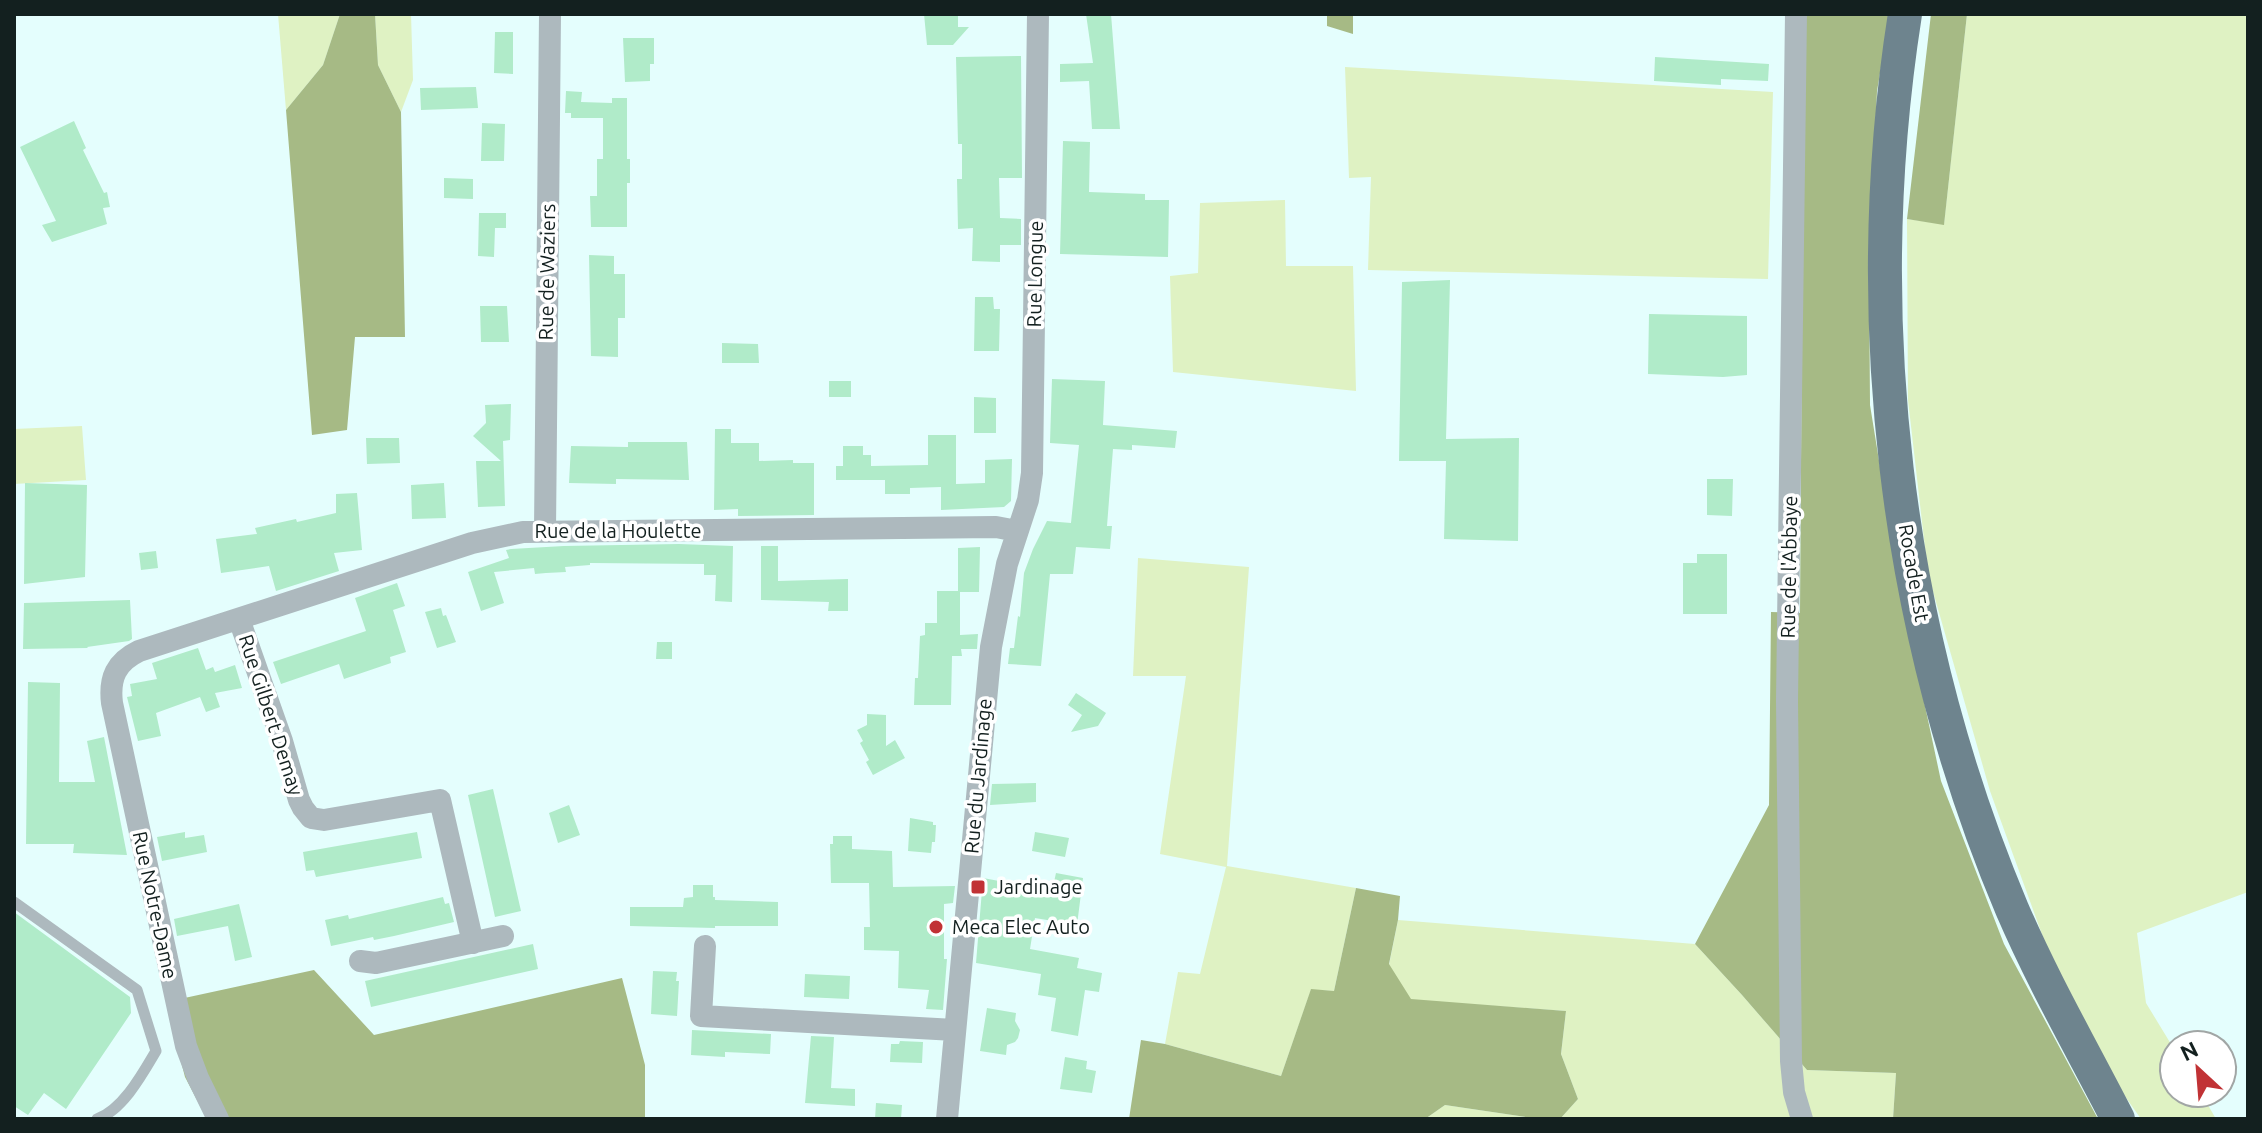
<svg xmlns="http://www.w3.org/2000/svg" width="2262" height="1133" font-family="Ubuntu,sans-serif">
<rect width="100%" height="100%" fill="#e4fefd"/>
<path fill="#dff2c3" d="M278 14H340L323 65 286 110Z
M375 14H411L413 80 401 112 378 65Z
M1967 14H2248V892L2137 933 2146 1003 2174 1049V1093H2201L2216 1119H2141L2110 1075 2052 962 1990 791 1928 574 1908 400 1907 219 1944 224Z
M1345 67 1773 92 1768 279 1368 270 1371 177 1349 178Z
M1285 200 1286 266H1353L1356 391 1173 372 1170 276 1198 273 1200 203Z
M82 426 86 480 14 484V429Z
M1138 558 1249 567 1227 866 1356 888 1334 991 1311 990 1281 1076 1165 1044 1178 972 1200 974 1226 867 1160 854 1186 676H1133Z
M1398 920 1695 944 1742 995 1807 1070 1896 1073 1893 1119H1560L1578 1099 1561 1054 1566 1011 1410 1000 1389 965Z
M1445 1105 1539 1119H1425Z"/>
<path fill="#a6ba85" d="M340 14H375L378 65 401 112 405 337H355L347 430 312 435 286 110 323 65Z
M1327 14H1353V34L1327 26Z
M1804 14H1890L1877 91 1869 267 1870 405 1899 584 1941 781 2004 944 2098 1119H1893L1896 1073 1807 1070 1742 995 1695 944 1769 805 1771 612 1800 613Z
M1931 14H1967L1944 225 1907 219Z
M1356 888 1400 896 1398 920 1389 964 1411 999 1566 1011 1561 1054 1578 1099 1560 1119H1539L1445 1105 1425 1119H1129L1141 1040 1165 1044 1281 1076 1311 989 1334 991Z
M314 970 374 1035 622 978 645 1065V1119H207L185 1077 166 1002Z"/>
<path fill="#b0ebc9" d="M924 14H958V27H969L953 45H927Z
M1086 14H1111L1120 129H1092L1089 81 1060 82V64L1093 63Z
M495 32H513V74L494 73Z
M623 38H654V64H650V81L625 82Z
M1021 56 1022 178H999L1000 218 1021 219V245H1000V262L972 261 973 228 958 229 957 179H962V144H958L956 57Z
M1655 57 1769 64 1768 81 1721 79V85L1654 81Z
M476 87 478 108 421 110 420 88Z
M566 91 582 92 581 102 612 103V98H627V159H630V183H627V227H591L590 196H597V159H603V118H571V113H565Z
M74 121 86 148 83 150 104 193 107 192 110 207 103 208 107 224 52 242 42 225 56 221 20 147Z
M482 123 505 124 504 161H481Z
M1063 141 1090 142 1089 192 1145 194V200H1169L1168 257 1060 254Z
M444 178 473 179V199L444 198Z
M479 213H506V228H495L494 257 478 256Z
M589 255 614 256V274H625V318H618V357L591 356Z
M1450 280 1446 439 1519 438 1518 541 1444 539 1446 461H1399L1402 282Z
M975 297H993L994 309H1000L999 351H974Z
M480 306H507L509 342H481Z
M1649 314 1747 316V375L1723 377 1648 374Z
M722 343 758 344 759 363H722Z
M1052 379 1105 381 1103 425 1177 431 1175 448 1132 445V450L1113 449 1107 526H1112L1110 549 1076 547 1073 574H1050L1041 666 1008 664 1010 648H1014L1018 616 1020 617 1024 573 1033 549 1047 521 1071 523 1079 445 1050 443Z
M829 381H851V397H829Z
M974 397 996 398V433H974Z
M511 404 510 440 503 441 505 506 478 507 476 461H501L473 436 486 423 485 405Z
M715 429H731V443H759V461L793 460V463H814V515L738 516V509L714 510Z
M928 435H956V484L985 483V460L1012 459 1011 501 1004 507 941 510V487L910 488V494H885V480H836V466H843V446H863V455H871V466L928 465Z
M366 438H399L400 463 367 464Z
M628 442H687L689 480 616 479V484L569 483 571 446 628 447Z
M1707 479H1733L1732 516 1707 515Z
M25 483 87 485 85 577 24 584Z
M444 483 446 518 412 519 411 485Z
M357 493 362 550 334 553 339 571 276 591 269 566 221 573 216 539 257 534 255 528 296 519 297 522 336 513V494Z
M679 544 733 546 732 602 715 601 716 575H704V564L590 563V565L565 567 566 572 546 573 535 574 534 568 494 572 504 603 481 611 468 572 509 558 506 550 511 549 564 546Z
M761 546H778V581L848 579V611H828L829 602 761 600Z
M980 547 979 592H960V635L978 634 977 649H961L962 656H952L951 705H914L915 678H918L920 636 925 635V623H937V591H958V548Z
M156 551 158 568 141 570 139 553Z
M1697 554H1727V614H1683V563H1697Z
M397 583 405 606 393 610 406 652 390 657 391 663 344 679 339 664 281 684 273 662 366 631 355 598Z
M130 600 132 639 129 641 87 647 88 648 23 649 24 603Z
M441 608 443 616 446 615 456 642 437 648 425 612Z
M657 642H672V659H656Z
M198 648 206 670 213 667 215 672 235 665 242 688 215 693 220 707 206 712 200 697 156 713 161 736 138 741 127 697 132 696 130 684 157 679 152 663Z
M28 682 60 683 59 782H95L87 741 104 737 127 855 73 853 74 844H26Z
M1076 693 1106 713 1098 726 1071 732 1082 715 1068 705Z
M867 714 886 715V746L895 740 905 758 873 775 866 762 869 760 860 743 863 741 857 730 867 725Z
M1036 783V802L990 805 992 784Z
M493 789 521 911 495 917 468 795Z
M569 805 580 835 558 843 549 813Z
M910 818 933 822V825H936L935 842H932L931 853 908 851Z
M185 832V838L204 835 207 852 162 861 157 837Z
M417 832 422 858 316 877 314 870 306 871 303 852Z
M1035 832 1069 838 1065 857 1032 851Z
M833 836H852V849L892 851 893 887 955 886 953 903 944 904V959H947L943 1010 926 1009 929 990 898 988 899 951 864 950V927H870L869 883H831L830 844H833Z
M1056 873 1083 878 1077 925 1035 918 1030 949 1079 958 1077 968 1102 973 1099 992 1085 990 1078 1036 1051 1031 1056 998 1038 995 1041 974 976 963 983 878 1052 891Z
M693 885H713V897H715V900L778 902V926H715V928L630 926V907H683L684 898 693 897Z
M443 897 445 904 449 903 454 922 394 936 374 940 373 937 331 946 325 920 348 915 349 919Z
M239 904 252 957 235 961 228 926 177 936 174 919Z
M14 912 130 997 131 1013 66 1109 44 1093 28 1115 14 1106Z
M533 944 538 969 371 1007 365 981Z
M653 971 677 972 676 981H679L677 1016 651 1014Z
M805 974 850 976 849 999 804 997Z
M987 1008 1016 1013 1015 1021 1020 1030 1018 1038 1015 1042 1007 1045 1006 1055 980 1051Z
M692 1030 771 1034 770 1054 725 1052V1057L691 1055Z
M811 1036 834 1037 831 1088 855 1089V1106L805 1103Z
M900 1041 923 1042 922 1063 890 1062 891 1044H899Z
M1065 1057 1087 1061 1086 1069 1096 1071 1092 1093 1060 1089Z
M876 1103 902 1105 901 1119H875Z"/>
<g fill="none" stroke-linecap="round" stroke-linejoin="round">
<path stroke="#adb9be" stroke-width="11" d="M14 902 137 990 156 1051C143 1073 123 1110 97 1119"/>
<path stroke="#adb9be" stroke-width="22" d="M1796 14 1787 701 1791 1061 1794 1092 1802 1119
M545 530 550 14
M239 619 282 741 299 800 303 808 311 818 324 820 440 800 473 943
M705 946 701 1016 955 1030
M360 961 376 963 503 936
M218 1119 198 1078 186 1046 112 703C109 678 116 662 139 651L472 543 523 532 996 527 1017 531
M947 1119 991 647 1007 564 1028 500 1032 473 1038 14"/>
<path stroke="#6e848e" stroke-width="34" d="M1905 14C1858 313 1894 629 2012 909 2043 981 2082 1049 2118 1119"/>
</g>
<g fill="#c13235" stroke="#fff" stroke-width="3">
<rect x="970" y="879" width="16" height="16" rx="4"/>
<circle cx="936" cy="927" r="8"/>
</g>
<g text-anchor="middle" stroke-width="7" stroke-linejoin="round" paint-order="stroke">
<g font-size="20" fill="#13201f" stroke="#fff">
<text transform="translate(547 272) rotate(-89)" y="7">Rue de Waziers</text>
<text transform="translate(1035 274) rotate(-89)" y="7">Rue Longue</text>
<text x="618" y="538">Rue de la Houlette</text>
<text transform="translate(1789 567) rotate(-89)" y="7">Rue de l'Abbaye</text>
<text transform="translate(1914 573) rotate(80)" y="7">Rocade Est</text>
<text transform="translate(271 715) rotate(72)" y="7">Rue Gilbert Demay</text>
<text transform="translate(978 776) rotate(-85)" y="7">Rue du Jardinage</text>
<text transform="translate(155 905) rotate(78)" y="7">Rue Notre-Dame</text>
</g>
<g font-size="20" fill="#13201f" stroke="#fff" text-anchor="start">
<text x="994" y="894">Jardinage</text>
<text x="952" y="934">Meca Elec Auto</text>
</g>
</g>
<rect width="2262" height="1133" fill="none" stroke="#13201f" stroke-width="32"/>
<g transform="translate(2198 1069) rotate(334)"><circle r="38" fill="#ffffff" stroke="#a1a6a5" stroke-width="2"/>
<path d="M0-6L14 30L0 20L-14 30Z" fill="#c13235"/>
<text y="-12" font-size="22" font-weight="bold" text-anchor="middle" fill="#13201f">N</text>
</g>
</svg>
